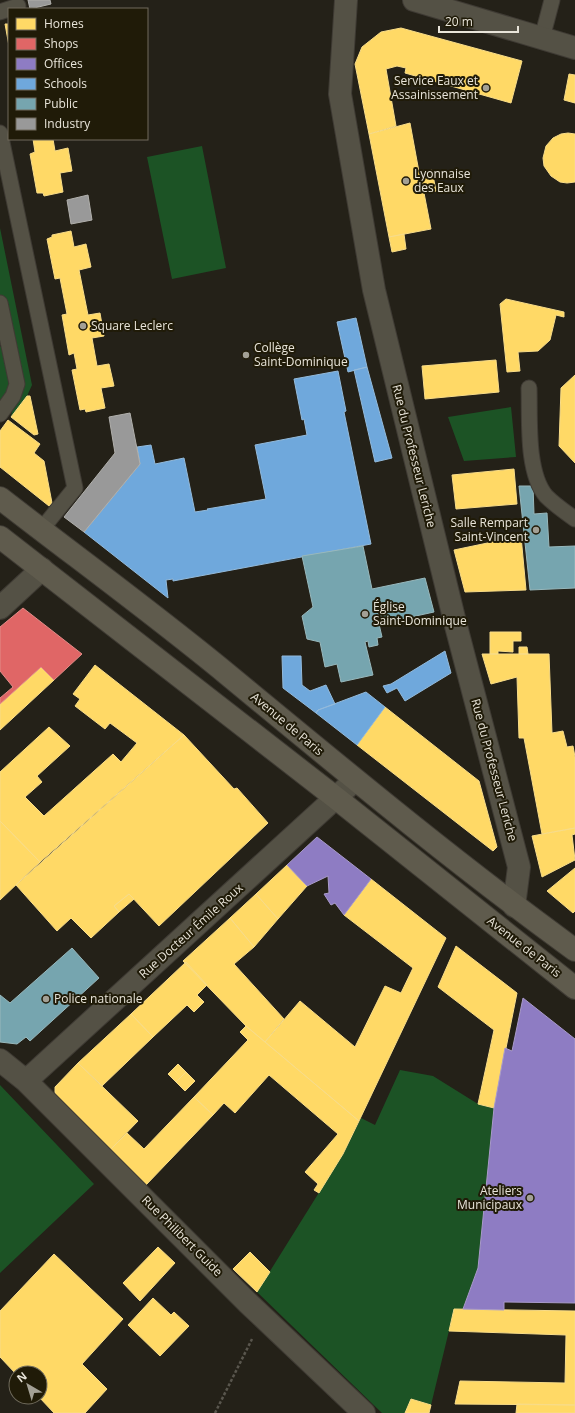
<svg xmlns="http://www.w3.org/2000/svg" width="575" height="1413" font-family="'Open Sans',sans-serif">
<rect width="100%" height="100%" fill="#242118"/>
<path fill="#1c5325" d="M202 146 226 268 172 279 147 157Z
M0 228 32 385 27 396 11 417 17 384 0 330Z
M1 346 10 387 0 401V347Z
M511 407 516 457 464 461 448 417Z
M400 1070 433 1076 478 1104 494 1108 478 1268 463 1309 454 1310 431 1405 411 1399 405 1413H382L257 1292 343 1154 361 1118 375 1125Z
M0 1085 94 1184 0 1273Z"/>
<path fill="#ffd966" stroke="#f8dc88" d="M5 24H9V46Z
M401 28 522 61 511 103 405 73 406 68 397 66 386 69 396 126 369 134 355 64 362 47 381 32Z
M569 74 575 75V103L564 100Z
M410 123 419 172 432 170 436 191 424 193 431 229 389 237 369 134Z
M568 133 575 134V182L567 183 560 182 551 176 544 166 543 158 546 146 553 138 561 134Z
M33 139H53L55 151 68 148 72 171 60 173 63 192 44 196 43 193H37L30 154 35 152Z
M71 231 74 247 86 244 91 267 79 270 88 315 100 313 104 336 92 338 97 366 109 364 114 386 101 388 105 408 86 412 85 409 80 410 72 370 77 369 74 353 69 355 62 315 67 314 60 278 55 279 47 239 52 237V235Z
M404 234 406 249 392 252 389 237Z
M506 299 564 312V317L556 315 550 340 538 351 518 352 520 371 507 372 500 304Z
M496 360 499 392 425 399 422 366Z
M575 375V463L559 446 561 388Z
M27 396H30L38 434 34 435 11 417Z
M8 420 40 444 34 453 44 461 52 503 49 506 0 467V431Z
M514 469 517 504 456 509 452 475Z
M521 536 526 590 465 592 454 550Z
M490 632H521V641H513V652L498 651V654H490Z
M519 647H527L528 654H519Z
M482 654H549L552 733 563 731 567 747 573 746 575 757V828L542 834 524 738H519L517 677 491 684Z
M95 665 184 735 40 862 0 821V772L49 727 70 746 37 776 42 782 25 797 44 816 113 754 121 762 137 743 110 723 105 729 75 706 80 699 73 694Z
M41 667 54 680 0 730V704Z
M385 707 479 781 497 847 493 851 357 745Z
M184 735 234 789 237 788 268 823 159 926 129 894 114 906 119 912 91 938 71 918 57 931 16 885Z
M0 821 40 862 0 900Z
M575 828V834L572 835 575 860 542 877 532 836Z
M287 865 307 886 278 919 256 894Z
M575 868V911L573 913 547 891Z
M371 879 446 938 359 1121 265 1042 300 1001 355 1047 385 986 401 993 413 968 344 915Z
M129 894 134 899 119 912 114 906Z
M256 894 278 919 254 947 230 918Z
M230 918 254 947 234 964 284 1019 265 1042 246 1026 183 961Z
M456 946 517 993 494 1108 478 1104 494 1030 438 987Z
M186 962 207 985 197 995 204 1002 194 1012 187 1005 153 1037 131 1014Z
M131 1014 153 1037 102 1086 78 1063Z
M246 1026 359 1121 343 1154 319 1193 314 1190 318 1184 305 1172 338 1134 269 1075 235 1113 224 1103 213 1115 194 1097 248 1040 240 1032Z
M78 1063 138 1121 110 1150 55 1098V1087Z
M178 1064 186 1072 176 1082 168 1074Z
M186 1072 195 1081 185 1091 176 1082Z
M194 1097 213 1115 146 1185 110 1150 127 1133 144 1149Z
M158 1247 175 1263 140 1301 123 1283Z
M250 1252 270 1272 257 1292 233 1269Z
M54 1254 123 1319 82 1364 107 1389 85 1413H54L39 1397H40V1373L16 1374 0 1357V1311Z
M153 1298 171 1315 174 1312 189 1326 160 1356 128 1325Z
M454 1309 575 1311V1405L455 1404 460 1381 565 1383 566 1335 449 1331Z
M411 1399 431 1405 429 1413H405Z
M517 1404 575 1405V1413H516Z"/>
<path fill="#e06666" stroke="#e28c88" d="M23 608 82 654 54 680 41 667 0 704V698L13 687 0 671V627Z"/>
<path fill="#8e7cc3" stroke="#a99bca" d="M317 837 371 879 344 915 335 903 331 905 324 894 329 893 328 876 307 886 287 865Z
M523 998 575 1039V1303L504 1302V1310L463 1309 478 1268 494 1108 505 1048 512 1051Z"/>
<path fill="#6fa8dc" stroke="#93badb" d="M356 318 367 367 348 372 337 322Z
M367 367 392 458 375 462 354 370Z
M338 371 346 411 344 412 371 544 173 581V579L166 580 168 598 84 532 140 464 137 447 151 445 155 464 184 458 195 512 208 510 207 509 266 499 255 445 307 435 304 419 302 420 294 379Z
M445 651 451 673 405 701 397 688 387 693 383 686 391 684Z
M282 656H301L302 685 310 691 326 685 335 704 318 710 316 713 283 688Z
M366 692 385 707 357 745 316 713 318 710Z"/>
<path fill="#76a5af" stroke="#98b8bc" d="M519 486H533L534 514 547 513 549 547 575 546V588L530 590Z
M363 546 372 589 425 578 434 612 379 624 382 637 377 638 378 645 369 647 368 641 365 642 373 675 341 682 337 664 325 667 320 642 307 639 302 616 313 607 302 556Z
M72 948 99 978 30 1041 26 1037 17 1044 0 1042V995L10 1003Z"/>
<path fill="#999" stroke="#b1b0ac" d="M28 0H50L51 4 30 9Z
M88 195 92 220 71 224 67 200Z
M130 413 140 464 84 532 64 517 115 453 109 417Z"/>
<g fill="none" stroke-linecap="round" stroke-linejoin="round">
<defs>
<path id="lane" d="M0 12 18 6
M542 38 552 0
M0 133 75 488 41 530
M0 303 17 384 13 396 0 414
M529 388C530 419 526 472 546 496 555 505 565 512 575 519"/>
<path id="street" d="M346 0 340 94 374 290 456 626 519 867 514 906
M414 0 575 48
M0 608 42 569
M0 1060 26 1081 248 1303 364 1413
M26 1081 355 780"/>
<path id="secondary" d="M0 498C76 557 153 613 227 674 341 768 455 863 575 950
M0 537 336 798 575 988"/>
</defs>
<use href="#lane" stroke="#3f3b34" stroke-width="17"/>
<use href="#street" stroke="#3f3b34" stroke-width="24"/>
<use href="#secondary" stroke="#3f3b34" stroke-width="24"/>
<path stroke="#59564d" stroke-width="2.5" stroke-dasharray="3 2" stroke-linecap="butt" d="M215 1413 252 1339"/>
<use href="#lane" stroke="#545145" stroke-width="15"/>
<use href="#street" stroke="#545145" stroke-width="22"/>
<use href="#secondary" stroke="#5f5b4d" stroke-width="22"/>
</g>
<g fill="#a3a095" stroke="#201b08" stroke-width="1.5">
<circle cx="486" cy="88" r="4"/>
<circle cx="406" cy="181" r="4"/>
<circle cx="83" cy="326" r="4"/>
<circle cx="246" cy="355" r="4"/>
<circle cx="536" cy="530" r="4"/>
<circle cx="365" cy="614" r="4"/>
<circle cx="46" cy="999" r="4"/>
<circle cx="530" cy="1198" r="4"/>
</g>
<g text-anchor="middle" stroke-width="4" stroke-linejoin="round" paint-order="stroke">
<g font-size="12" fill="#e8e4d9" stroke="#201b08" text-anchor="start">
<text x="478" y="85" text-anchor="end">Service Eaux et<tspan x="478" dy="14">Assainissement</tspan></text>
<text x="414" y="178">Lyonnaise<tspan x="414" dy="14">des Eaux</tspan></text>
<text x="91" y="330">Square Leclerc</text>
<text x="254" y="352">Collège<tspan x="254" dy="14">Saint-Dominique</tspan></text>
<text x="528" y="527" text-anchor="end">Salle Rempart<tspan x="528" dy="14">Saint-Vincent</tspan></text>
<text x="373" y="611">Église<tspan x="373" dy="14">Saint-Dominique</tspan></text>
<text x="54" y="1003">Police nationale</text>
<text x="522" y="1195" text-anchor="end">Ateliers<tspan x="522" dy="14">Municipaux</tspan></text>
</g>
<g font-size="12" fill="#e8e4d9" stroke="#201b08">
<text transform="translate(414 456) rotate(76)" y="4">Rue du Professeur Leriche</text>
<text transform="translate(287 724) rotate(40)" y="4">Avenue de Paris</text>
<text transform="translate(494 770) rotate(75)" y="4">Rue du Professeur Leriche</text>
<text transform="translate(191 931) rotate(-42)" y="4">Rue Docteur Émile Roux</text>
<text transform="translate(524 947) rotate(38)" y="4">Avenue de Paris</text>
<text transform="translate(182 1236) rotate(45)" y="4">Rue Philibert Guide</text>
</g>
</g>
<rect x="8" y="8" width="140" height="132" fill="#201b08" stroke="#706b5c"/>
<rect x="16" y="18" width="20" height="12" fill="#ffd966" stroke="#706b5c"/>
<text x="44" y="28" font-size="12" fill="#e8e4d9">Homes</text>
<rect x="16" y="38" width="20" height="12" fill="#e06666" stroke="#706b5c"/>
<text x="44" y="48" font-size="12" fill="#e8e4d9">Shops</text>
<rect x="16" y="58" width="20" height="12" fill="#8e7cc3" stroke="#706b5c"/>
<text x="44" y="68" font-size="12" fill="#e8e4d9">Offices</text>
<rect x="16" y="78" width="20" height="12" fill="#6fa8dc" stroke="#706b5c"/>
<text x="44" y="88" font-size="12" fill="#e8e4d9">Schools</text>
<rect x="16" y="98" width="20" height="12" fill="#76a5af" stroke="#706b5c"/>
<text x="44" y="108" font-size="12" fill="#e8e4d9">Public</text>
<rect x="16" y="118" width="20" height="12" fill="#999999" stroke="#706b5c"/>
<text x="44" y="128" font-size="12" fill="#e8e4d9">Industry</text>
<g transform="translate(28 1385) rotate(322)"><circle r="19" fill="#201b08" stroke="#706b5c"/>
<path d="M0-3L7 15L0 10L-7 15Z" fill="#a3a095"/>
<text y="-6" font-size="11" font-weight="bold" text-anchor="middle" fill="#e8e4d9">N</text>
</g>
<path d="M439 26v6h79v-6" fill="none" stroke="#e8e4d9" stroke-width="2"/>
<text x="445" y="26" font-size="12" fill="#e8e4d9" stroke="#201b08" stroke-width="3" paint-order="stroke">20 m</text>
</svg>
